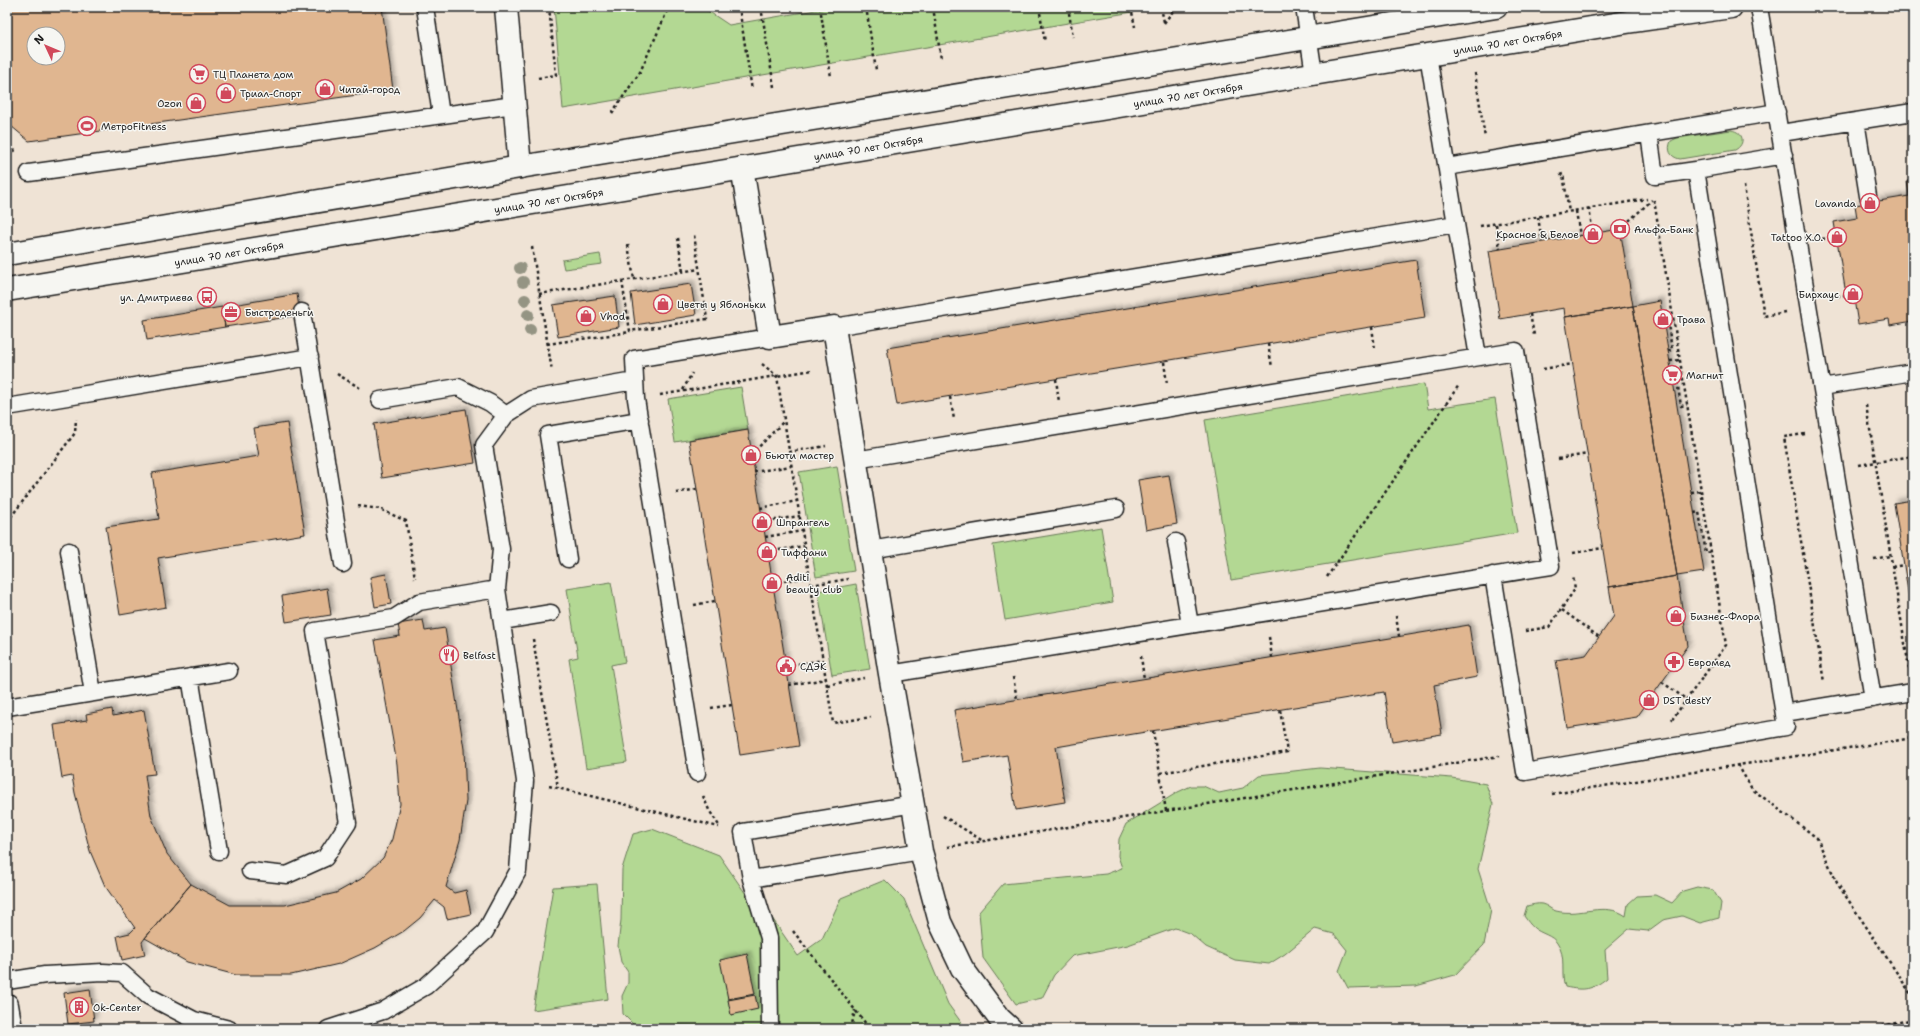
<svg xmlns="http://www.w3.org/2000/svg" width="1920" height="1036" font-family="'Shantell Sans',sans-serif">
<defs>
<filter id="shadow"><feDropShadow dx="3.5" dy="-3.5" stdDeviation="2" flood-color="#0004"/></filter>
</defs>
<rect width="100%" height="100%" fill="#efe3d5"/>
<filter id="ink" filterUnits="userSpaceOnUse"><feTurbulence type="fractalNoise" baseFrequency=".025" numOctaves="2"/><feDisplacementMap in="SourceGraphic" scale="8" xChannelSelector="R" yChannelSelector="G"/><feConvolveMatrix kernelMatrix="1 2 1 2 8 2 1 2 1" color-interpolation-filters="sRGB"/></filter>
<g filter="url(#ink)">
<path fill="#b3d893" stroke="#687a58" d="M554 7H702L729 25 833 7H1162L563 109Z
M1731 130C1744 132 1746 144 1735 150L1680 159C1670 157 1667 150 1671 141L1677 138Z
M600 254 602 264 564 269 562 260Z
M1424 384 1428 409 1495 399 1517 533 1231 580 1205 420Z
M741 387 748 430 675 442 668 399Z
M837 466 854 571 816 577 799 472Z
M1101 527 1113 602 1005 620 993 545Z
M611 582 625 662 611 665 627 762 586 768 569 659 578 657 567 589Z
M856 584 870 669 832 675 818 591Z
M1320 768 1452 778 1486 784 1493 804 1478 869 1491 910 1484 945 1455 975 1416 986 1348 988 1339 971 1347 950 1334 934 1315 929 1285 954 1269 964 1235 960 1206 947 1191 934 1175 928 1128 945 1072 956 1054 975 1042 998 1016 1004 983 958 979 912 1003 884 1106 874 1122 868 1118 856 1119 839 1126 824 1178 792 1191 786H1203L1219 793 1243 788 1259 775Z
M652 829 719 855 750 900 772 918 798 956 822 939 841 898 885 880 904 899 948 1004 966 1029H717L710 1026 676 1025 665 1029H638L623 1014 622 996 628 983V972L621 962 618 946 621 920 622 869 633 834Z
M597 884 608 999 533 1010 553 887Z
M1697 887 1713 890 1721 903 1719 918 1700 923 1682 916 1663 920 1648 931 1629 929 1605 950 1607 978C1592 990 1584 991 1565 987 1560 972 1567 957 1557 943 1552 935 1541 934 1534 928 1530 925 1527 920 1524 916L1527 906C1531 905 1538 903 1542 904 1547 905 1551 910 1556 911 1580 917 1605 901 1626 916L1628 904 1637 896 1655 895 1672 903 1683 891Z"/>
<path fill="#e0b690" stroke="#1c1c1c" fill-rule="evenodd" filter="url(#shadow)" d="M7 7H382L393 90 29 141 11 126 7 101ZM34 34H58V58H34Z
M1913 180V321L1890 325 1889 319 1858 324 1852 287 1845 288 1834 222 1857 218 1855 205 1909 196 1907 181Z
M1620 229 1633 306 1565 317 1564 308 1500 319 1489 251Z
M1416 260 1425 318 897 405 887 348Z
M691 284 696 315 635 325 631 293Z
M297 294 300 315 225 327 222 307Z
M615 296 619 327 558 337 553 305Z
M1660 301 1704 572 1677 576 1633 306Z
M1633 306 1677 576 1609 587 1565 317Z
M222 307 225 327 147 340 144 320Z
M466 409 475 463 382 478 374 424Z
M287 423 305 534 158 558 166 607 120 615 106 527 159 519 152 473 259 456 254 428Z
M748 430 799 746 740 755 689 440Z
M1169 475 1177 524 1146 530 1138 480Z
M1913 500V623L1894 503Z
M386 574 391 604 375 607 370 577Z
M1677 576 1688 646 1662 682 1637 717 1567 728 1556 660 1586 655 1614 616 1609 587Z
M327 588 331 615 286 622 282 596Z
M423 620 425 631 445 628 464 749 466 801 460 840 446 887 454 893 466 890 471 914 447 919 444 907 435 900 420 918 404 931 375 948 339 964 291 975H236L187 962 145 938 191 884 230 905H285L336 893 361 879 383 858 392 839 400 804 397 764 375 640 400 636 398 624Z
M1469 625 1477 677 1434 685 1442 734 1392 742 1384 692 1056 747 1065 802 1016 810 1007 755 963 762 954 710Z
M112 709 113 716 144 710 155 774 145 775 151 816 167 854 191 884 145 938 142 942 145 955 122 960 117 936 130 933 135 928 105 886 90 851 75 793 72 776 62 778 54 725 87 720 86 714Z
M747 954 755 994 728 999 720 960Z
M90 989 94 1021 68 1024 64 993Z
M755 995 758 1009 731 1015 728 1000Z
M90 1024V1029H69V1026Z"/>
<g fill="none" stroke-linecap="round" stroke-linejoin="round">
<defs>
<path id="service" d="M425 7 441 115
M1304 7 1314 74
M1759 7 1873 699
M1428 55 1478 357
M1856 121 1868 196
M1781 133 1913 112
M1447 167 1777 112
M1696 170 1784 155
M29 173 514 105
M302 312 343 564
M834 327 1456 224
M1822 387 1913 372
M380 400 458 387 490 403 506 415
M7 407 310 357
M855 460 1516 351 1551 566 890 674
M1176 542 1190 625
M870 550 1116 509
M69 551 93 693
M568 559 548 435 640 420
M1493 575 1525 772 1786 727 1696 170 1655 176 1649 134
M502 621 551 613
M190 677 219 851
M7 707 229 671
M1784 713 1913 692
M697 773 636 399 634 359 770 337
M914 804 743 832 751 879 921 851
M250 871 287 875 325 858 348 823 315 631 394 618 419 602 497 589
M751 879 769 938 770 1029
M7 981 45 975 103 972 122 973 148 996 194 1020 229 1029
M328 1029 383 1011 426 986 485 932 518 871 525 781 497 589 501 549 484 445 506 415 531 399 634 381"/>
<path id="minor" d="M742 168 770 337 834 327 890 674 921 851 940 922 962 968 999 1018 1011 1029"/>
<g id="secondary">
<path d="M506 7 520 167"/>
<path d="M7 254 520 167 1496 7"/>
<path id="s1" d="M7 290 1627 22 1731 7"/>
<path d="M7 1005 11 1029"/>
</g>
</defs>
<use href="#service" stroke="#1c1c1c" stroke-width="19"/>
<use href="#minor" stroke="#1c1c1c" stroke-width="25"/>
<use href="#secondary" stroke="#1c1c1c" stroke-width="25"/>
<path stroke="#1c1c1c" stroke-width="2.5" stroke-dasharray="3 3" stroke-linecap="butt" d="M739 7 752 90
M761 7 774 87
M820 7 831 77
M866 7 876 70
M933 7 941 59
M1039 7 1045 42
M1068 7 1073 37
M1131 7 1135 27
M1161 7 1164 22
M1164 23 1176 7
M1475 73 1485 138
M538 78 556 75 549 7
M612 113 640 72 669 7
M7 152 18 150
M1560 175 1563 174 1569 212
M1744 186 1764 316 1785 312
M1654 200 1726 645 1671 721
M1589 208 1593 234
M1576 211 1580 236
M1538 217 1542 242
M1496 224 1500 249
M1480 226 1647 199
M1620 229 1652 200
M678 238 683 272
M1822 239 1837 237
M628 245 634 279
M532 247 552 371
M622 281 630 331 707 319 694 235
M539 294 699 269
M1831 297 1853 294
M1530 314 1534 335
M1663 319 1673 318
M1372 327 1375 349
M547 344 630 332
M1268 344 1272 367
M1668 351 1672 350 1668 324 1674 323
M1670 361 1680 360
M1164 362 1167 384
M762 364 777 376 833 723 871 717
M1543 369 1573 364
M337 374 360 388
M1672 375 1676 374 1681 406 1687 405
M1056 379 1059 402
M683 390 692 373
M660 395 813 370
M950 397 954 419
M1866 405 1909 668
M1805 434 1784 437 1824 682
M789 452 826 446
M751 455 784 421
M1558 459 1587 454
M1859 465 1913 456
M754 472 791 466
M1691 492 1701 491
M676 493 697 489
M358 506 380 509 406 521 415 578
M760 508 797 501
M1694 513 1699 512 1706 553 1711 552
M7 522 75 433 76 419
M762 522 800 516
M765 537 802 531
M767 552 804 546
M1573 553 1602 548
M1874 559 1890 556
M1892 567 1904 565
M1327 577 1459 385
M772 583 809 577
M811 585 848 579
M694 605 715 601
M1562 610 1599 637
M1396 616 1399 636
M1525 631 1549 627 1575 589 1573 576
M1269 637 1272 657
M533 639 558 788
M1141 656 1144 679
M786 666 823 660
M1909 668 1913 662
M1013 677 1017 699
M1662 682 1687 700
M789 685 826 679
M827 685 864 678
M711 708 732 705
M1153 731 1166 811
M1738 765 1752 789 1817 838 1837 883 1913 997
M1160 773 1287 752 1280 710
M549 786 719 827
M1552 794 1913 738
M703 796 709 810 720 827
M943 816 983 841
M947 847 1499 756
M793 931 870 1029
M851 1029 855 1010
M1870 1029 1913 1019"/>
<use href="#service" stroke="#f6f6f2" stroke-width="16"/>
<use href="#minor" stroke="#f6f6f2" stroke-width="22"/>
<use href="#secondary" stroke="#f6f6f2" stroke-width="22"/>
</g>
<g fill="#949483">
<circle cx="520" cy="268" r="6"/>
<circle cx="523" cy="282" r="6"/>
<circle cx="525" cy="300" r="6"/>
<circle cx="528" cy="315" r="6"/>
<circle cx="530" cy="330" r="6"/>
</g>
</g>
<defs>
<symbol id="supermarket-ring" viewBox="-11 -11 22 22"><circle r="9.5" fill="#f6f6f2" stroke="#d1495b" stroke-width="1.5"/><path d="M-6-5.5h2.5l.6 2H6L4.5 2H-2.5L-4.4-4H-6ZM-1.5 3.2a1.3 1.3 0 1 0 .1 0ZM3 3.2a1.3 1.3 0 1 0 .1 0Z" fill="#d1495b"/></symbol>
<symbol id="shop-ring" viewBox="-11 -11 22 22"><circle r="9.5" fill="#f6f6f2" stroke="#d1495b" stroke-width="1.5"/><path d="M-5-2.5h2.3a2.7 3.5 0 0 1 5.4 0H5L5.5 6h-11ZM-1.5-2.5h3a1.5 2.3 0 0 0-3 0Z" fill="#d1495b"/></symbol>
<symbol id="stadium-ring" viewBox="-11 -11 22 22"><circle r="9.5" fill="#f6f6f2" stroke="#d1495b" stroke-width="1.5"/><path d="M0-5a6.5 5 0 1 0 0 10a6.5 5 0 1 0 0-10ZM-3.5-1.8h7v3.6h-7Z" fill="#d1495b"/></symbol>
<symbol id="bank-ring" viewBox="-11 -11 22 22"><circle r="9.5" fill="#f6f6f2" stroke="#d1495b" stroke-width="1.5"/><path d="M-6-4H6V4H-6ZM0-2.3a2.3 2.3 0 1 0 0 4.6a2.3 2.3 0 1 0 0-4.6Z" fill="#d1495b"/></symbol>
<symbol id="bus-ring" viewBox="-11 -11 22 22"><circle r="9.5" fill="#f6f6f2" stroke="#d1495b" stroke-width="1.5"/><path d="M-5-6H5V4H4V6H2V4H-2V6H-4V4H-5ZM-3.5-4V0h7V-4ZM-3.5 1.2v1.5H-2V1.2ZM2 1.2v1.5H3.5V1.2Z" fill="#d1495b"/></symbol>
<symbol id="office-ring" viewBox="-11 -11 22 22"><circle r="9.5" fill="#f6f6f2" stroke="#d1495b" stroke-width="1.5"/><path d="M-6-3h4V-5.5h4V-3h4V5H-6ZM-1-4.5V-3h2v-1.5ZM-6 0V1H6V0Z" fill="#d1495b"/></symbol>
<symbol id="restaurant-ring" viewBox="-11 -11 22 22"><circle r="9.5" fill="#f6f6f2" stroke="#d1495b" stroke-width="1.5"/><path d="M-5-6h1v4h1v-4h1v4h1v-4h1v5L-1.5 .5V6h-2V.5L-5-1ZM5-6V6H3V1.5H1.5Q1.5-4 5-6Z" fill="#d1495b"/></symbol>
<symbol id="pharmacy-ring" viewBox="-11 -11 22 22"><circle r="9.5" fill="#f6f6f2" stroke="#d1495b" stroke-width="1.5"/><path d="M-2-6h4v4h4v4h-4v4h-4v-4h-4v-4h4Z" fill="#d1495b"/></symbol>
<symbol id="civic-ring" viewBox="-11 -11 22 22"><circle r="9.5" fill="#f6f6f2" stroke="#d1495b" stroke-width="1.5"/><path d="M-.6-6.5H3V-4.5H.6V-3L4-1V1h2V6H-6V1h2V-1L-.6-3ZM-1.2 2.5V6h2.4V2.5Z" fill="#d1495b"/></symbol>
<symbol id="building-ring" viewBox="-11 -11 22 22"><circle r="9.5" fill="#f6f6f2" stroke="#d1495b" stroke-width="1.5"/><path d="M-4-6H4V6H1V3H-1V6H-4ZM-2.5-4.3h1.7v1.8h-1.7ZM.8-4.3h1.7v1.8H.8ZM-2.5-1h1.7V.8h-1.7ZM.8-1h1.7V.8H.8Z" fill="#d1495b"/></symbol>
</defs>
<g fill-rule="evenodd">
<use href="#supermarket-ring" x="188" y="63" width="22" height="22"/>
<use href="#shop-ring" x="314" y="78" width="22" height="22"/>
<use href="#shop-ring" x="215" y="82" width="22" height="22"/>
<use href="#shop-ring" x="185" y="92" width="22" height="22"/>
<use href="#stadium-ring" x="76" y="115" width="22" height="22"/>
<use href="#shop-ring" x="1859" y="192" width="22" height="22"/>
<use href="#bank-ring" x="1609" y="218" width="22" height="22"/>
<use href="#shop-ring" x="1582" y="223" width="22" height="22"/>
<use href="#shop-ring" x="1826" y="226" width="22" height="22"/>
<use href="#shop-ring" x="1842" y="283" width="22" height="22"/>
<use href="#bus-ring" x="196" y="286" width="22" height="22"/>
<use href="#shop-ring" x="652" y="293" width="22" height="22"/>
<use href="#office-ring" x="220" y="301" width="22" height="22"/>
<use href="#shop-ring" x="575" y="305" width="22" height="22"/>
<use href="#shop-ring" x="1652" y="308" width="22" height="22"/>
<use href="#supermarket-ring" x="1661" y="364" width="22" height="22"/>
<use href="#shop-ring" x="740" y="444" width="22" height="22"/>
<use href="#shop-ring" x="751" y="511" width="22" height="22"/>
<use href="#shop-ring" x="756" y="541" width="22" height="22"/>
<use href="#shop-ring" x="761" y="572" width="22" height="22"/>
<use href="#shop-ring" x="1665" y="605" width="22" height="22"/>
<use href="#restaurant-ring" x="438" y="644" width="22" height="22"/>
<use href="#pharmacy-ring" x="1663" y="651" width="22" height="22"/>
<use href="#civic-ring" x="775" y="655" width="22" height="22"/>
<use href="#shop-ring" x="1638" y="689" width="22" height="22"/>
<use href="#building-ring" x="68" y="996" width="22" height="22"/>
</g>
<g text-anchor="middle" stroke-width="3" stroke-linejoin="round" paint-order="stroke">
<g font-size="10" fill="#1c1c1c" stroke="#f6f6f2">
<text dy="4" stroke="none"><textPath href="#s1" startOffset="1521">улица 70 лет Октября</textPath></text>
<text dy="4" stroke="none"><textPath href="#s1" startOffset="1197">улица 70 лет Октября</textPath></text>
<text dy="4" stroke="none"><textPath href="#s1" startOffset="873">улица 70 лет Октября</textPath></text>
<text dy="4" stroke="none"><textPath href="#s1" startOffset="549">улица 70 лет Октября</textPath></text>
<text dy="4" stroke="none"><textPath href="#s1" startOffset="225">улица 70 лет Октября</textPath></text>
</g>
<g font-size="10" fill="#1c1c1c" stroke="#f6f6f2" text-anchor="start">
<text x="213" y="78">ТЦ Планета дом</text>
<text x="339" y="93">Читай-город</text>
<text x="240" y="97">Триал-Спорт</text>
<text x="182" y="107" text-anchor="end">Ozon</text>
<text x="101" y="130">МетроFitness</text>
<text x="1856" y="207" text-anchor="end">Lavanda</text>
<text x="1634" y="233">Альфа-Банк</text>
<text x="1579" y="238" text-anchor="end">Красное &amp; Белое</text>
<text x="1823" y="241" text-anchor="end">Tattoo X.O.</text>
<text x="1839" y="298" text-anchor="end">Бирхаус</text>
<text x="193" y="301" text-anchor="end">ул. Дмитриева</text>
<text x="677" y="308">Цветы у Яблоньки</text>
<text x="245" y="316">Быстроденьги</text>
<text x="600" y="320">Vhod</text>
<text x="1677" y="323">Трава</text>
<text x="1686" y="379">Магнит</text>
<text x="765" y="459">Бьюти мастер</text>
<text x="776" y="526">Шпрангель</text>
<text x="781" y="556">Тиффани</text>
<text x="786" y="581">Aditi<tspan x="786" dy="12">beauty club</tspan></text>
<text x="1690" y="620">Бизнес-Флора</text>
<text x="463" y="659">Belfast</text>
<text x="1688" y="666">Евромед</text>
<text x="800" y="670">СДЭК</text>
<text x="1663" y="704">DST destY</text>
<text x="93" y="1011">Ok-Center</text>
</g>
</g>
<rect width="1920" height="1036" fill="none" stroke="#f6f6f2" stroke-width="24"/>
<rect x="12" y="12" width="1896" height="1012" fill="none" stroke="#1c1c1c" stroke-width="1.5" filter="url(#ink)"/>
<g transform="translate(46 46) rotate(314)"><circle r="19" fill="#f6f6f2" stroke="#9f9f9c"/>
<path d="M0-3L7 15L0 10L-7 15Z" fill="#d1495b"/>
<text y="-6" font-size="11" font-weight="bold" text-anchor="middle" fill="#1c1c1c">N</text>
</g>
</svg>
